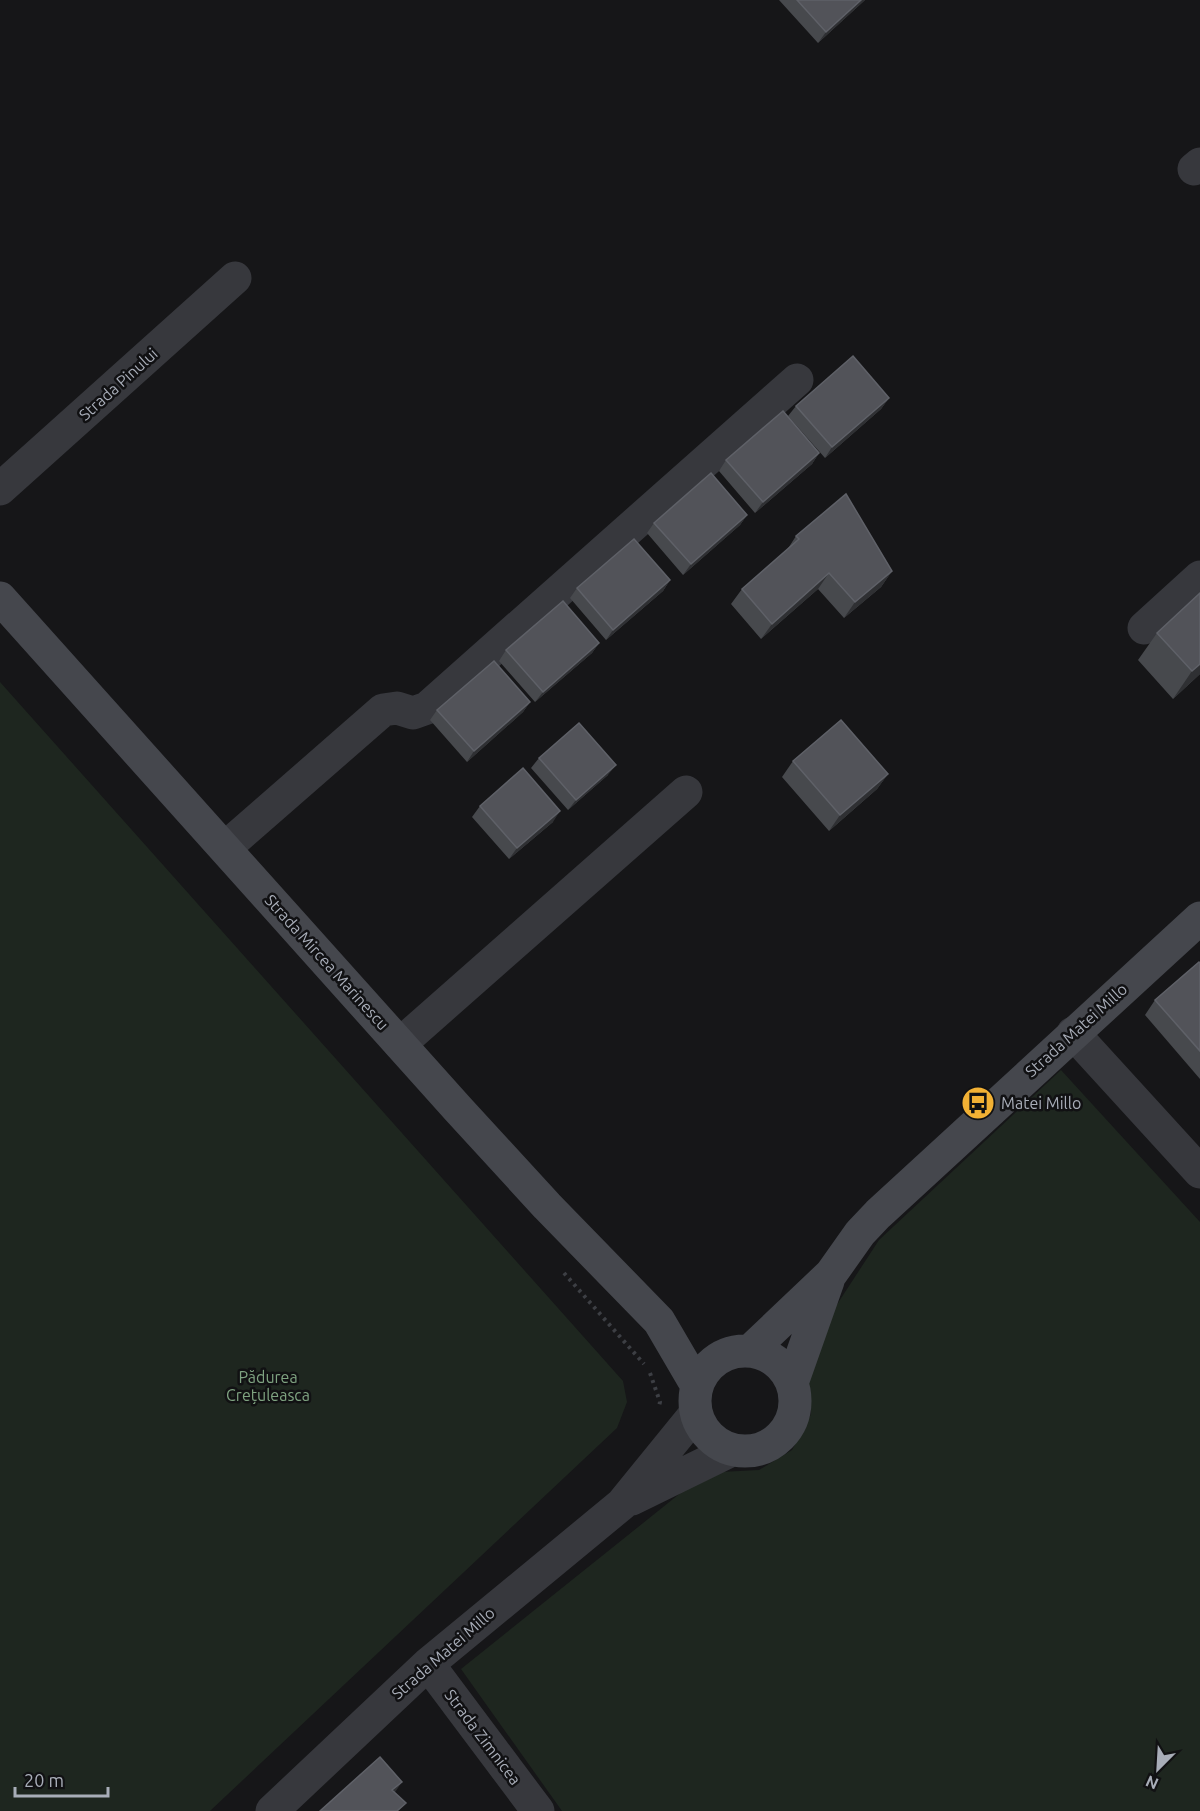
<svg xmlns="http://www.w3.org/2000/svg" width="1200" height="1811" font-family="Ubuntu,sans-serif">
<rect width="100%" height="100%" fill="#161618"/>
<path fill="#1e261f" d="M0 682 623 1381 627 1402 617 1428 210 1811H0Z
M1061 1070 1200 1222V1811H562L461 1669 693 1483 721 1472 759 1470 792 1450 811 1414 808 1373 819 1332 879 1240Z"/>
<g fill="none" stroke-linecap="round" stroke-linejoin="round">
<path stroke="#3d3f44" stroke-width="4" stroke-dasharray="3 4.5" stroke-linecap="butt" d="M564 1273 644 1364
M650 1373 660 1402 659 1406"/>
<path stroke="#37383d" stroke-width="33" d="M1194 169 1200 164
M0 489 235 278
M1144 628 1200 577
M225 848 383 710 397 708 413 713 427 708 797 380
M1073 1033 1200 1172
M400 1044 686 792
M632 1499 732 1450
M428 1664 538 1811
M272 1811 428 1664 622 1504 696 1413"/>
<path stroke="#45474d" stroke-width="33" d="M0 598 458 1109 547 1206 659 1321 697 1386
M695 1401a50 50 0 1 1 100 0a50 50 0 1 1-100 0Z
M750 1351 831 1274 860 1233 878 1214 1200 918
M792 1383 828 1281"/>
</g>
<path fill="#47494d" d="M779 0H865L818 43Z
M889 398 881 409 825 458 788 416 796 406Z
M819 453 812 464 755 513 719 471 726 460Z
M747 515 740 525 683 575 647 533 654 523Z
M796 536 892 571 881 587 844 618 818 589 761 639 731 604 742 589 787 550Z
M670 580 663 591 606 640 570 598 577 588Z
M1157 633 1200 674 1173 699 1138 660Z
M599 643 592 653 535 702 499 661 506 650Z
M530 702 523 712 467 762 430 720 437 710Z
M539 758 608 775 568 810 531 768Z
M793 761 888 774 877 789 829 831 782 777Z
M480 806 553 822 509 859 472 817Z
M1200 963V1079L1145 1015 1155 1000Z"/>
<path fill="#2f3033" d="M861 0H865L818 43 826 32Z
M889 398 881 409 825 458 832 447Z
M819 453 812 464 755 513 763 502Z
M747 515 740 525 683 575 691 564Z
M892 571 881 587 844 618 855 602Z
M829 573 818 589 761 639 772 624Z
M670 580 663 591 606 640 613 630Z
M599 643 592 653 535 702 543 692Z
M1200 664V674L1173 699 1192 671Z
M530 702 523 712 467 762 474 751Z
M616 765 608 775 568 810 576 800Z
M888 774 877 789 829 831 840 815Z
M560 811 553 822 509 859 517 848Z
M402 1782 391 1798 392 1790Z"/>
<path fill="#525359" stroke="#5f6168" stroke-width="1.5" d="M797 0H861L826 32Z
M853 356 889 398 832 447 796 406Z
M783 411 819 453 763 502 726 460Z
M711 473 747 515 691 564 654 523Z
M846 494 892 571 855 602 829 573 772 624 742 589 799 539 796 536Z
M634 539 670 580 613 630 577 588Z
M1200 593V664L1192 671 1157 633Z
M563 601 599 643 543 692 506 650Z
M494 661 530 702 474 751 437 710Z
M841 720 888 774 840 815 793 761Z
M579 723 616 765 576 800 539 758Z
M523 768 560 811 517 848 480 806Z
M1199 962 1200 963V1051L1155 1000Z
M380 1757 402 1782 392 1790 406 1803 397 1811H320Z"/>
<defs>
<symbol id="bus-disc" viewBox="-11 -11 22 22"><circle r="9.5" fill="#f2b134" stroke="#111113"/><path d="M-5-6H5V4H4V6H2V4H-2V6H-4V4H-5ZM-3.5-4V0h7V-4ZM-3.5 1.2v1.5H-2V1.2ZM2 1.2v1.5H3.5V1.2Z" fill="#111"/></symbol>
</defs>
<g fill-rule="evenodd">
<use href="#bus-disc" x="959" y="1084" width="38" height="38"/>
</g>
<g text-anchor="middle" stroke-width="5" stroke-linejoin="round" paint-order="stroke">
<g font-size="16" fill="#a8adb8" stroke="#111113">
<text transform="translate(118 384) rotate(-42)" y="6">Strada Pinului</text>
<text transform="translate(327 962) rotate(48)" y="6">Strada Mircea Marinescu</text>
<text transform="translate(1076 1030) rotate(-42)" y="6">Strada Matei Millo</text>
<text transform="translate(443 1653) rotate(-41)" y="6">Strada Matei Millo</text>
<text transform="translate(483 1737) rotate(53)" y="6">Strada Zimnicea</text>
</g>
<g font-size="16" fill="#a8adb8" stroke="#111113" text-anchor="start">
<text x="1001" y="1109">Matei Millo</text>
</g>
<g font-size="16" fill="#7fa381" stroke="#111113">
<text x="268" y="1383">Pădurea<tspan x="268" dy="18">Crețuleasca</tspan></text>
</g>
</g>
<g transform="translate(1158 1769) rotate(204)" stroke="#111113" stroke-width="4.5" paint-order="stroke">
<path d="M0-4.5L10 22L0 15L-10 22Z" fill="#a8adb8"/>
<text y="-9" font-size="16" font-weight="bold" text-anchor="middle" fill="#a8adb8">N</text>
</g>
<path d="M15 1787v9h93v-9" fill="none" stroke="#a8adb8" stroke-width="3"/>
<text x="24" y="1787" font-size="18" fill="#a8adb8" stroke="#111113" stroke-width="4.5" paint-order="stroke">20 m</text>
</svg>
